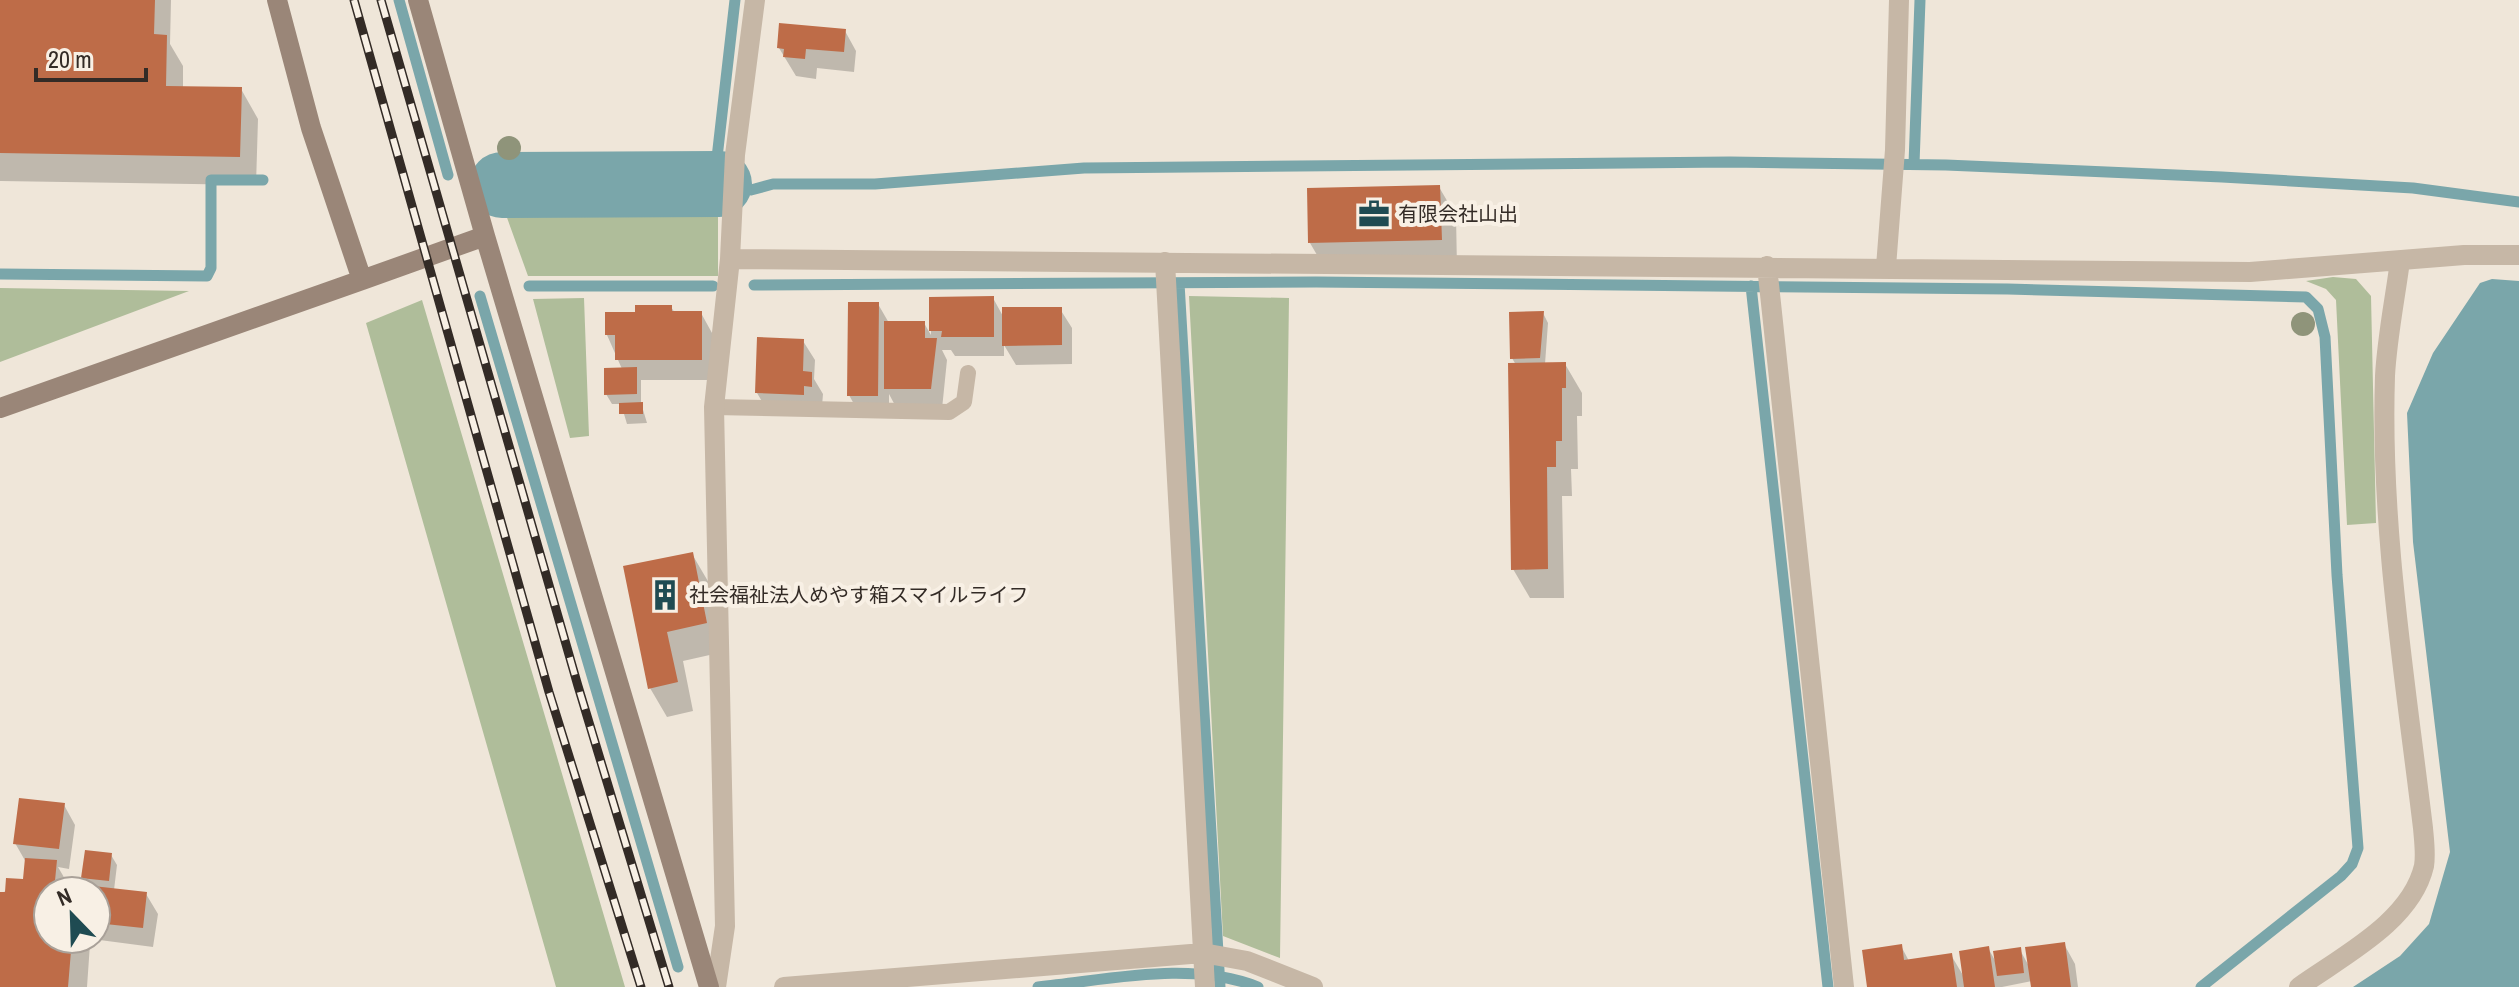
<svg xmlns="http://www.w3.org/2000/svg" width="2519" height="987" font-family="'Archivo Narrow','Noto Sans JP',sans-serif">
<rect width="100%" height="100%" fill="#efe6d9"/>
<path fill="#afbd9a" d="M718 200V276H528L501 201Z
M2333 277 2356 279 2371 296 2376 523 2347 525 2336 300 2326 289 2306 281Z
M0 288 189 291 0 362Z
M1189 296 1289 298 1280 958 1223 936Z
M584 298 589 436 570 438 533 299Z
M422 300 625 987H556L366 323Z"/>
<path fill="#7aa6aa" d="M2492 279 2519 281V987H2353L2400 956 2429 924 2450 852 2413 542 2407 413 2433 353 2480 283Z"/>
<path fill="#0003" d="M0 0H171L170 44 183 66V88L241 89 258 119 256 185 0 181Z
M845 31 856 51 854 72 817 68 816 79 796 76 779 48Z
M1439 187 1456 216 1457 268 1327 272 1310 243Z
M993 298 1004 318 1060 309 1072 328V364L1016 365 1004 345V356H955L951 350H942L947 360 942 409H897L889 394V415H860L849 395 878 304 889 323H924L931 335V299Z
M671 307 675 313H701L712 333V380H641V403L647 423 627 424 621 404H612L606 394 622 369 607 335 637 314Z
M1543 313 1548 323 1545 364H1565L1582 393V416H1577L1578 469H1571L1572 496H1562L1564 598H1530L1513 569 1516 365 1512 358Z
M803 341 815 360 814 379 823 394 822 406 769 413 757 393Z
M692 554 709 583 723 652 683 661 693 711 667 717 650 688 626 568Z
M64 805 75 825 69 869 58 867 72 891H48V939H87L90 944 87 987H0V894L25 881 27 864 15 843Z
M111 855 117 865 114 890 146 894 158 914 153 947 92 939H96V891H85L89 887 83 877Z
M2064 944 2075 964 2078 987H2033L2032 981 2002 987H1869L1901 946 1909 961 1951 955 1964 977 1988 948 1997 964 2020 950 2030 968Z"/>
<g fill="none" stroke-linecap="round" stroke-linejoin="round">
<path stroke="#7aa6aa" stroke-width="11" d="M399 0 448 175
M1914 164 1920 0
M714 184 735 0
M751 190 773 184H875L1084 168 1730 162 1946 165 2222 177 2413 188 2519 202
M0 274 207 276 211 268V180H263
M1179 283 1220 987
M754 285 1316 282 2008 289 2306 297 2318 309 2325 337 2337 575 2358 848 2352 864 2341 876 2201 987
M529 286H713
M1751 286 1828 987
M480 296 678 967
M1038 987C1109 980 1190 960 1258 987"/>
<path stroke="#7aa6aa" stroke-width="66" d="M502 185 719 184"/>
</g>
<path fill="#be6c48" d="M0 0H155L154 34 167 35 166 86 242 87 240 157 0 153Z
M779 23 846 29 844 52 806 49 805 59 783 57 784 49 777 48Z
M1440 185 1442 240 1308 243 1307 188Z
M994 296V337H941L942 331H929V297Z
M848 302H879L878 396H847Z
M635 305H672V311H702V360H615V335H605V312H635Z
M1002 307H1062V345L1002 346Z
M1544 311 1540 358 1510 359 1509 312Z
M884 321H925V338H937L931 389H884Z
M757 337 804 339 803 371 812 372V387L804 386V395L755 393Z
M1566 362V388H1562V441H1556V467H1547L1548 569 1511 570 1508 363Z
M637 367V394L604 395V368Z
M643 402V414H619V403Z
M693 552 707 623 667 632 678 682 648 689 623 566Z
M19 798 65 803 59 849 13 844Z
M85 850 112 853 109 881 81 878Z
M25 858 57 860 54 891H48V939H72L68 987H0V892H5L6 878 23 879Z
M84 885 147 892 143 928 96 923V891H83Z
M2065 942 2071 987H2031L2025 947Z
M1902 944 1904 960 1952 953 1957 987H1867L1862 950Z
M1989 946 1995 987H1964L1959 951Z
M2021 947 2024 973 1997 976 1993 951Z"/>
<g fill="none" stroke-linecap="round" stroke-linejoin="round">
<path stroke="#c6b7a6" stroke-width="16" d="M714 407 949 412 964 402 968 373"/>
<path stroke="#c6b7a6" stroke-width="20" d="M730 259 2250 272 2464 255H2519
M1165 262 1205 987
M1767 266 1844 987
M1886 267 1895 150 1899 0
M716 987 725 926 714 407 730 259 735 155 755 0
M784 987 1203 953 1247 961 1313 987
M2299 987C2342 956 2411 922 2424 866 2426 854 2424 840 2423 828 2405 678 2380 527 2385 376 2387 338 2395 299 2400 261"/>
<path stroke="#9a8678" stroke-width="20" d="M418 0 485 236 709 987
M362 280 485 236
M0 408 362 280 311 128 277 0"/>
<defs>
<path id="rail" d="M354 0 549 692 641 987
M381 0 578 686 669 987"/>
</defs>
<use href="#rail" stroke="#332b26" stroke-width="9"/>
<use href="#rail" stroke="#f8f0e5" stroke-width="6" stroke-dasharray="18" stroke-linecap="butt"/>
</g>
<g fill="#8f947a">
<circle cx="509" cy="148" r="12"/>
<circle cx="2303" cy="324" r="12"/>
</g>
<defs>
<symbol id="office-bare" viewBox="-9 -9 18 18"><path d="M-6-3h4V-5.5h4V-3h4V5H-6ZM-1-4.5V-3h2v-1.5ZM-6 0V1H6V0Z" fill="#1f4b52" stroke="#f8f0e5" stroke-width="2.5" paint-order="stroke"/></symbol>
<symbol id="building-bare" viewBox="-9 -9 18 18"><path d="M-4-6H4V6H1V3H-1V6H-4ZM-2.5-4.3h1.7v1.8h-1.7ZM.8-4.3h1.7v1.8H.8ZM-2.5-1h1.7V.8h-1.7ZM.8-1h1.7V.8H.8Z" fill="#1f4b52" stroke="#f8f0e5" stroke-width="2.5" paint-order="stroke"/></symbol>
</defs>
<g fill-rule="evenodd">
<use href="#office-bare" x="1352" y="192" width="44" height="44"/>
<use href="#building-bare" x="643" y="573" width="44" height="44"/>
</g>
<g text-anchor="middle" stroke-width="8" stroke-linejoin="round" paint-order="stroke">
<g font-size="20" fill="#332b26" stroke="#f8f0e5" text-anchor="start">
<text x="1398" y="221">有限会社山出</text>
<text x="689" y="602">社会福祉法人めやす箱スマイルライフ</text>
</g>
</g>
<g transform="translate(72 915) rotate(337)"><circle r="38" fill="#f8f0e5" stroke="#a9a199" stroke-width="2"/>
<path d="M0-6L14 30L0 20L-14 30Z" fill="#1f4b52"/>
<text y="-12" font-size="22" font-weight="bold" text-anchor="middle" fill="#332b26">N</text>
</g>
<path d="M36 68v12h110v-12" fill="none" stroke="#332b26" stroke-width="4"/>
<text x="48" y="68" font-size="24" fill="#332b26" stroke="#f8f0e5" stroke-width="6" paint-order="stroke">20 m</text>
</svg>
